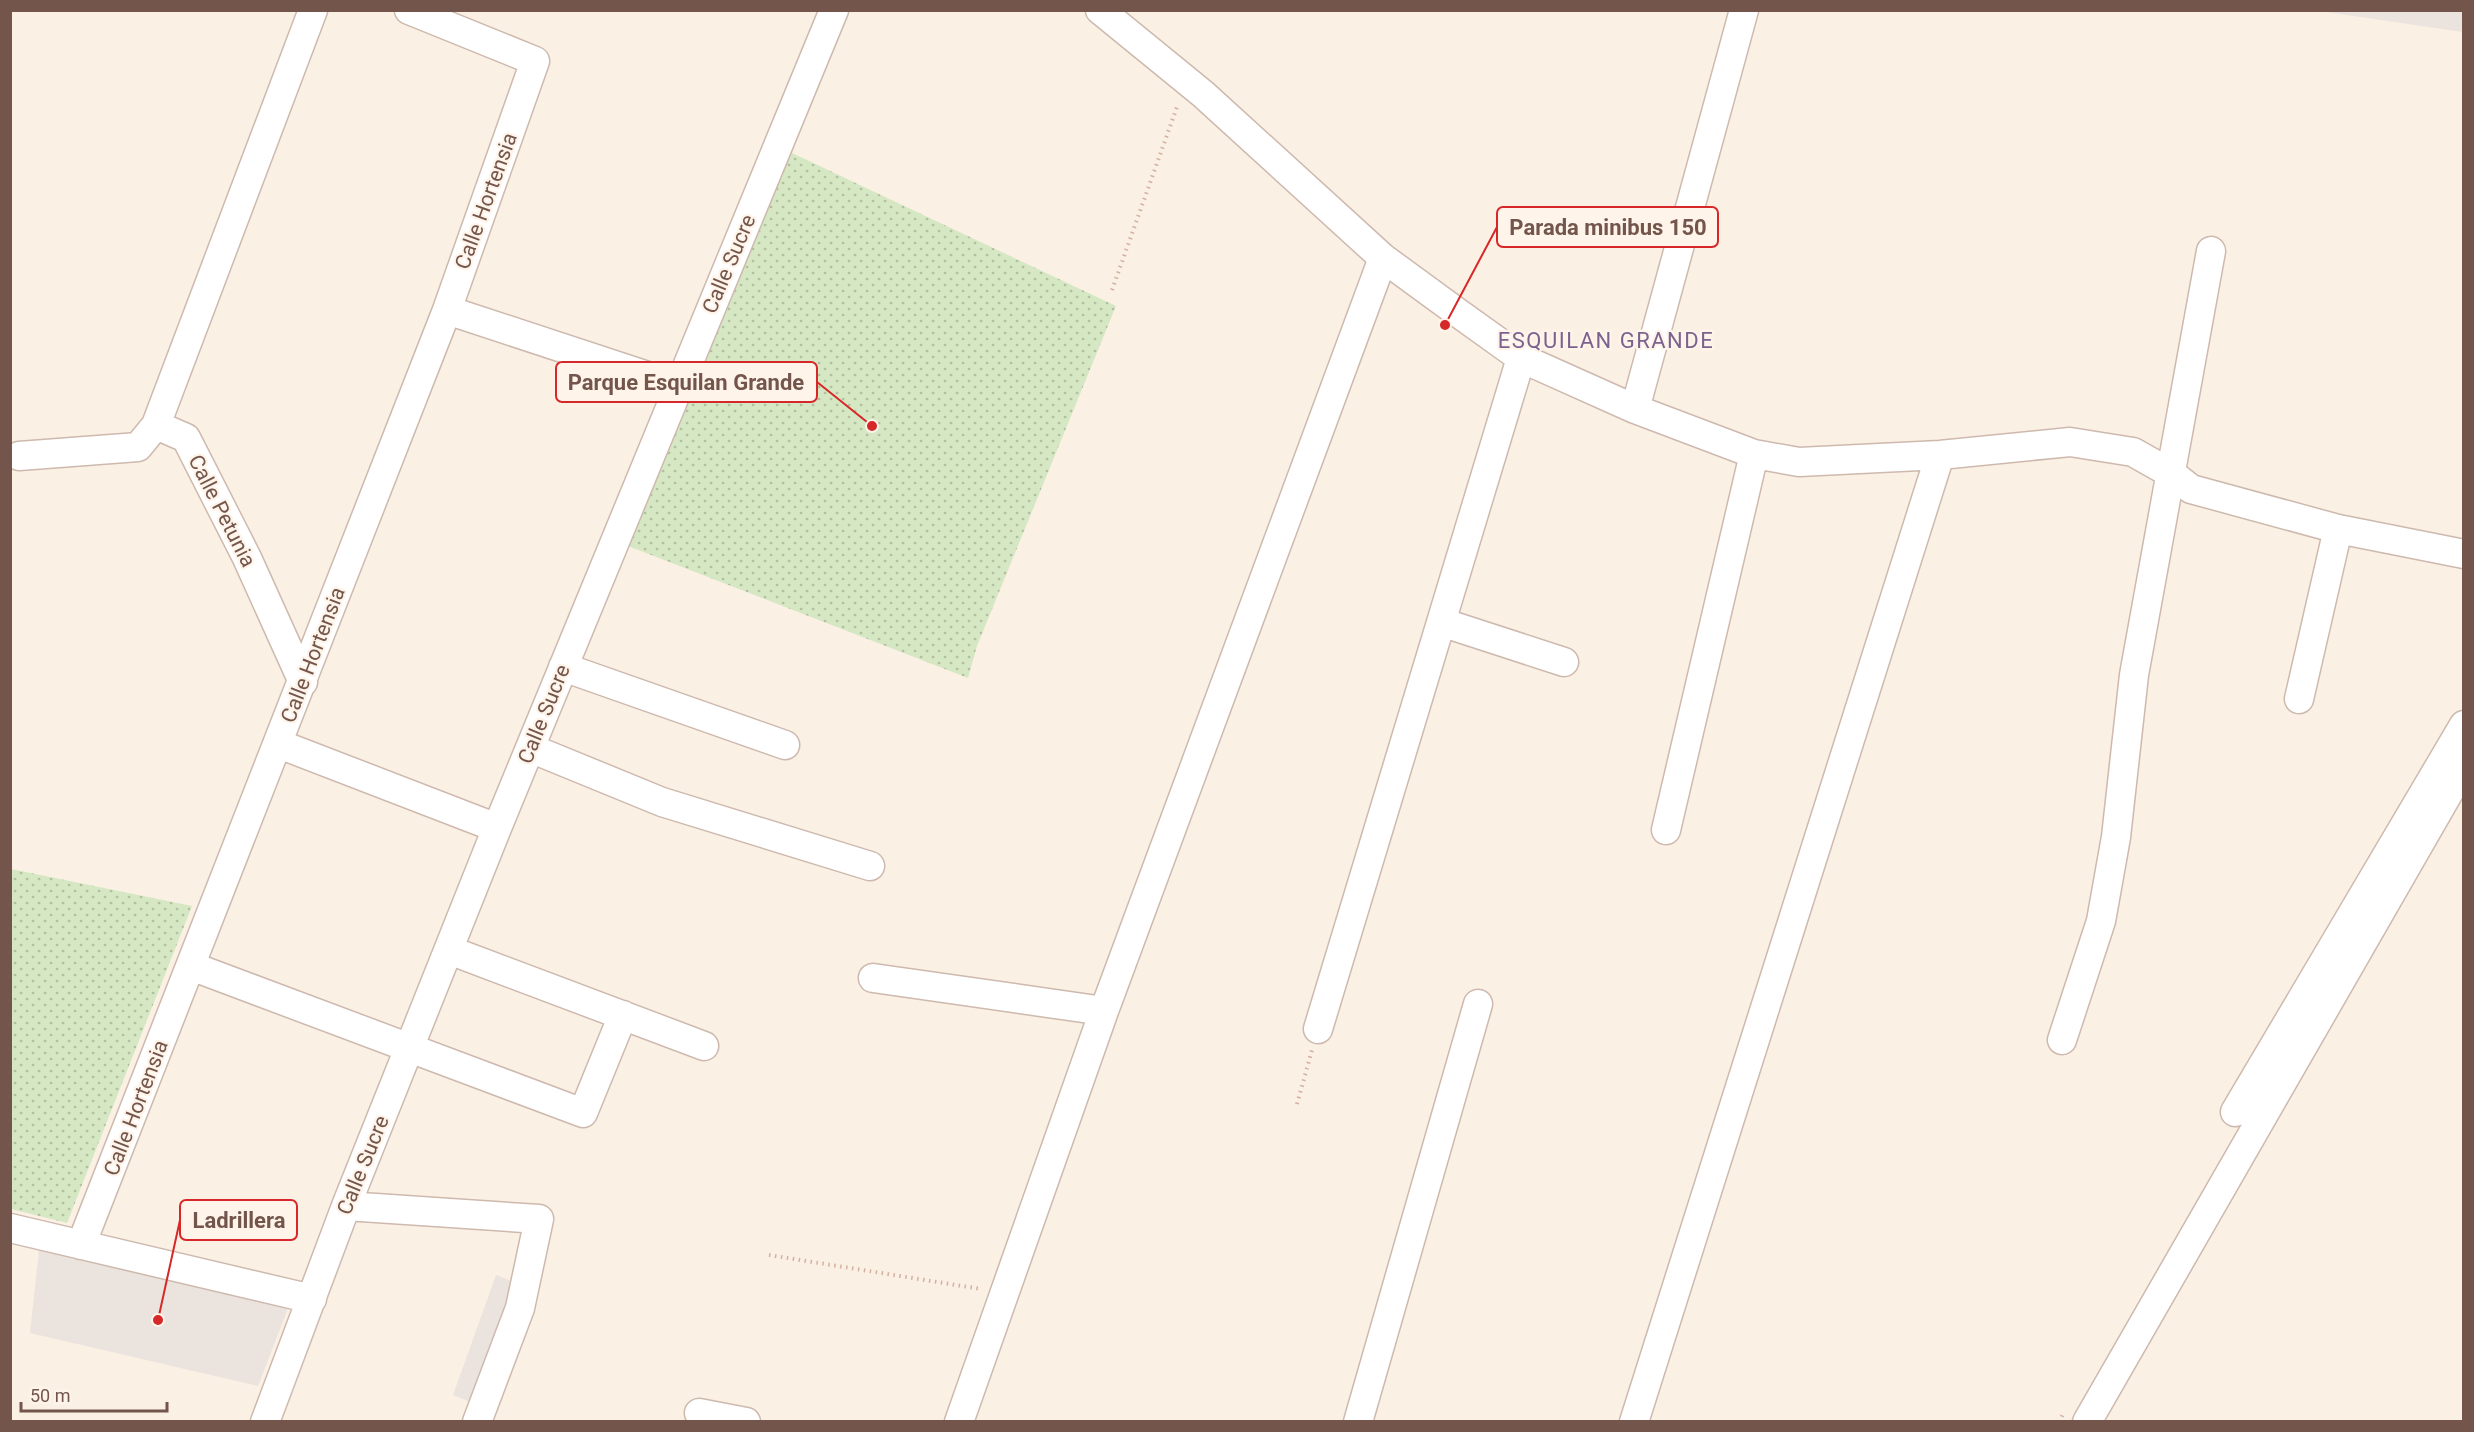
<svg xmlns="http://www.w3.org/2000/svg" width="2474" height="1432" font-family="Roboto,sans-serif">
<defs>
<pattern id="park-dots" width="8" height="8" patternUnits="userSpaceOnUse" patternTransform="scale(1.5)"><rect width="8" height="8" fill="#d6e8c3"/><path d="M2 2h.1M6 6h.1" fill="none" stroke="#b2bfa0" stroke-width="1.8" stroke-linecap="round"/></pattern>
</defs>
<rect width="100%" height="100%" fill="#fbf0e4"/>
<path fill="#ebe3de" d="M2319 11H2463V32Z
M39 1250 289 1306 258 1386 30 1333Z
M496 1275 516 1283 473 1403 453 1395Z"/>
<path fill="url(#park-dots)" d="M790 152 1116 306 977 646 968 678 628 546Z
M11 869 192 906 67 1223 11 1209Z"/>
<g fill="none" stroke-linecap="round" stroke-linejoin="round">
<defs>
<path id="minor" d="M1100 10 1203 94 1383 258 1461 315 1521 358 1635 409 1754 454 1799 462 1940 455 2070 442 2133 452 2172 474 2191 489 2338 529 2464 554
M447 310 678 386
M1635 409 1744 10
M156 425 186 438 247 558 303 682
M19 456 138 447 156 425 313 10
M1441 622 1564 662
M563 667 785 745
M2299 699 2338 529
M279 744 497 828
M530 748 662 802 870 866
M1666 830 1754 454
M449 950 704 1046
M191 966 583 1113 623 1015
M873 978 1104 1011
M1318 1029 1521 358
M2062 1040 2101 921 2116 837 2134 675 2211 251
M2235 1112 2464 725
M346 1206 539 1219 520 1308 477 1422
M10 1228 312 1299
M81 1245 447 310 535 61 409 10
M699 1413 746 1422
M265 1422 346 1206 497 828 834 10
M959 1422 1104 1011 1383 258
M1358 1422 1478 1004
M1634 1422 1940 455
M2087 1422 2464 766"/>
</defs>
<use href="#minor" stroke="#ceb9ae" stroke-width="31"/>
<path stroke="#d4b0a0" stroke-width="4" stroke-dasharray="1.5 4.5" stroke-linecap="butt" d="M1112 290 1178 104
M1297 1104 1312 1050
M769 1255 981 1289
M2059 1422 2064 1412"/>
<use href="#minor" stroke="#fff" stroke-width="28"/>
</g>
<g text-anchor="middle" stroke-width="4.5" stroke-linejoin="round" paint-order="stroke">
<g font-size="21" fill="#73554b" stroke="#fef4ea">
<text transform="translate(486 201) rotate(-70)" y="7">Calle Hortensia</text>
<text transform="translate(729 264) rotate(-67)" y="7">Calle Sucre</text>
<text transform="translate(222 511) rotate(63)" y="7">Calle Petunia</text>
<text transform="translate(313 655) rotate(-69)" y="7">Calle Hortensia</text>
<text transform="translate(544 714) rotate(-68)" y="7">Calle Sucre</text>
<text transform="translate(136 1108) rotate(-69)" y="7">Calle Hortensia</text>
<text transform="translate(363 1165) rotate(-68)" y="7">Calle Sucre</text>
</g>
<g font-size="22" letter-spacing="1.5" fill="#7c638f" stroke="#fef4ea">
<text x="1606" y="348">ESQUILAN GRANDE</text>
</g>
</g>
<path fill="none" stroke="#d62828" stroke-width="2" d="M1445 325L1497 227M872 426L817 382M158 1320L180 1220"/>
<g fill="#d62828" stroke="#fef4ea" stroke-width="2">
<circle cx="1445" cy="325" r="6"/>
<circle cx="872" cy="426" r="6"/>
<circle cx="158" cy="1320" r="6"/>
</g>
<g fill="#fef4ea" stroke="#d62828" stroke-width="2">
<rect x="1497" y="207" width="221" height="40" rx="6"/>
<rect x="556" y="362" width="261" height="40" rx="6"/>
<rect x="180" y="1200" width="117" height="40" rx="6"/>
</g>
<g font-size="22" text-anchor="middle" font-weight="bold" fill="#73554b">
<text x="1608" y="235">Parada minibus 150</text>
<text x="686" y="390">Parque Esquilan Grande</text>
<text x="239" y="1228">Ladrillera</text>
</g>
<rect width="2474" height="1432" fill="none" stroke="#73554b" stroke-width="24"/>
<path d="M21 1402v9h146v-9" fill="none" stroke="#73554b" stroke-width="3"/>
<text x="30" y="1402" font-size="18" fill="#73554b" stroke="#fef4ea" stroke-width="4.5" paint-order="stroke">50 m</text>
</svg>
